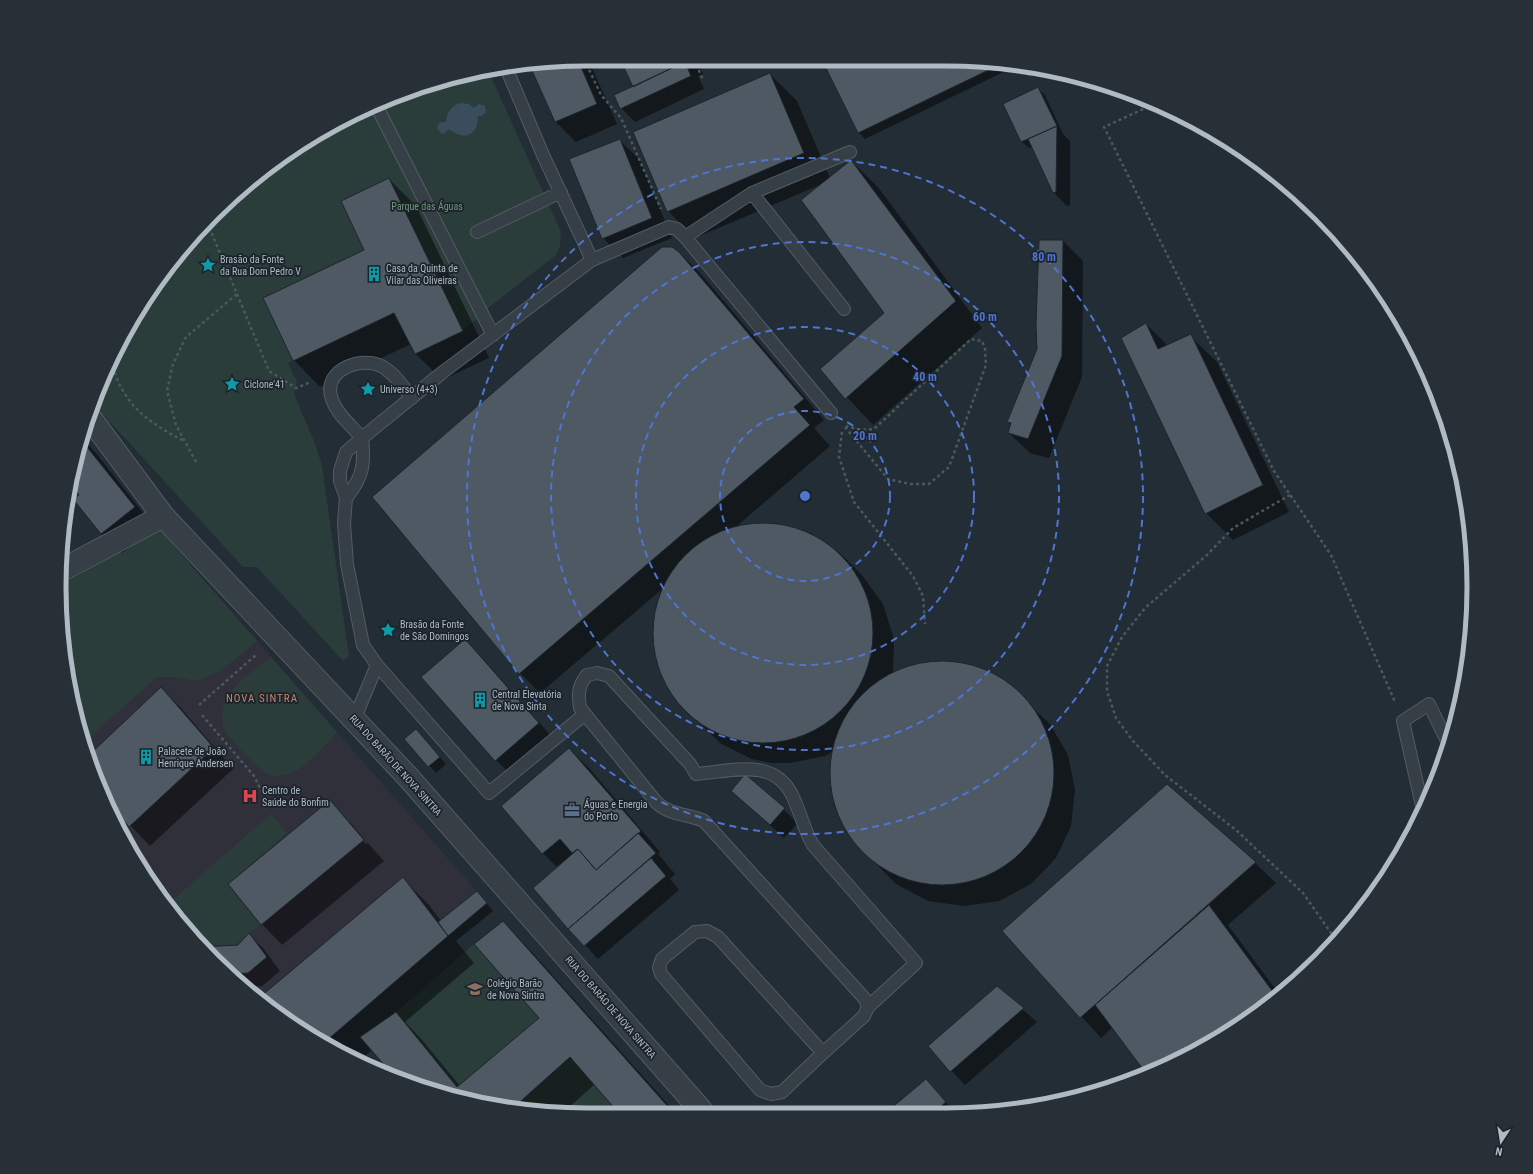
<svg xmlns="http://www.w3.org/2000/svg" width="1533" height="1174" font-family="'Roboto Condensed',sans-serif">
<rect width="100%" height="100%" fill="#232d35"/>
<path fill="#30303b" d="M160 530 487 903 325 1042 294 1026 214 961 148 881 87 757 60 621 63 584Z"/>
<path fill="#2a3d3b" d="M489 72 561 232 560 246 556 255 487 309 463 331 415 354 394 313 288 363 297 382 294 394 316 446 322 466 349 656 343 661 257 567H243L99 410 98 398 114 353 190 239 239 190 323 130 450 77Z
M160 530 257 641 221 671 196 681 176 677H157L84 742 60 621 63 584Z
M271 657 337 732C326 744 307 767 292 773 286 776 274 777 268 774 260 771 229 739 225 731 222 725 221 716 223 710 227 686 253 672 271 657Z
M271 814 287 833 228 884 261 925 249 933 238 945 202 947 168 904Z
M474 944 539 1018 457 1087 396 1012Z
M570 1057 616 1110 512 1109Z"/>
<path fill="#394d5d" d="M460 103 469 104 474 108 479 104 485 106 486 112 482 116H478C478 136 464 141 449 129L444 134 441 133 437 128 440 122H446C447 111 451 107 460 103Z"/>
<path fill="#0007" fill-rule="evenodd" d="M588 59 617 124 576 142 555 121 531 66Z
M621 59H696L703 74 698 76 704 89 635 122 621 108 634 87Z
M823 60H980L1016 66 865 139 858 132Z
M770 74 797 101 830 178 851 161 878 187 982 328 873 425 821 369 886 313 822 184 695 238 668 211Z
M1096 82 1113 88 1105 93Z
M1038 89 1045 95 1063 134 1070 141V205L1067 206 1054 193 1032 147 1029 148 1022 142 1005 105Z
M619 140 640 160 672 238 623 258 603 238Z
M389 179 416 206 489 358 442 380 415 353 411 344 320 387 294 360 366 250Z
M1063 241 1083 261 1082 377 1049 458 1030 453 1009 433 1011 425 1008 422 1038 349Z
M679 252 700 273 824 420 814 428 830 446 738 525 776 523 811 533 841 554 862 575 883 604 894 639 893 674 898 670 934 661 969 665 1002 679 1050 724 1068 755 1075 790 1071 826 1056 858 1031 884 999 901 964 906 928 901 896 884 850 837 834 805 830 786 832 752 825 756 790 763H771L752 759 720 743 673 696 657 664 653 627 660 591 540 693 520 673Z
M1146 324 1168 346 1190 336 1217 362 1289 512 1233 540 1206 513Z
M84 441 95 452 155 528 122 553 101 533 80 495 70 482Z
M465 640 485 661 558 744 516 780 496 760 423 677Z
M161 688 181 708 233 769 150 846 111 805 87 758Z
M422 737 446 764 436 773 406 739Z
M569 749 590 769 660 852 658 854 675 874 670 879 679 890 598 959 534 888 558 868 543 853Z
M746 776 798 823 784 838 732 791Z
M1167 785 1255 863 1276 883 1228 925 1279 994 1240 1026 1146 1072 1113 1027 1101 1038 1003 931Z
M330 801 384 861 282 945 262 924ZM347 821H349L368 843 366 844Z
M403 879 429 905 441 921 477 892 493 911 456 941 474 963 405 1022 422 1040 460 1086 541 1018 503 922 529 949 673 1110H618L595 1084 566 1110H518L417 1087 394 1076 372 1050 361 1059 294 1026 260 998Z
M249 935 263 948 280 971 262 986 246 987 214 961 239 946Z
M998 988 1037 1022 965 1085 929 1047Z
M926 1080 954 1111 890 1110Z"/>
<path fill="#4e5964" stroke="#1d252d" d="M620 59H667L672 68 633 87Z
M667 59H690L685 62 691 76 620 109 614 95 672 68Z
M578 60 597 104 555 122 530 66Z
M822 60H980L1001 64 858 133Z
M770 73 804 153 667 212 633 132Z
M1038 87 1057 126 1021 142 1003 104Z
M1057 126 1056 192 1053 193 1028 139Z
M620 139 652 218 602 239 569 159Z
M851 160 956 301 845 399 820 369 884 313 801 200Z
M389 178 463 331 415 354 394 313 293 361 263 298 364 250 341 201Z
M1039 240H1063L1062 356 1028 439 1008 433 1011 423 1007 422 1037 349 1036 325Z
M662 247H672L679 252 804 399 794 407 810 425 519 674 372 497Z
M1146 323 1158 349 1191 334 1263 485 1205 514 1121 338Z
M83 442 135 507 101 534 73 499 79 495 70 483Z
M653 633a110 110 0 1 1 220 0a110 110 0 1 1-220 0Z
M465 639 539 723 495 761 421 677Z
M830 773a112 112 0 1 1 224 0a112 112 0 1 1-224 0Z
M161 687 214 748 129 827 113 808 87 757Z
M416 729 440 757 428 767 404 739Z
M569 748 641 831 596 870 578 849 572 853 560 839 542 854 501 806Z
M745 774 785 808 770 825 731 791Z
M1167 784 1256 862 1080 1018 1002 931Z
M330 800 364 840 261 925 228 884Z
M638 833 656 853 568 929 533 888 578 849 596 870Z
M651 858 666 876 584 946 568 929Z
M403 877 448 936 325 1042 294 1026 259 998Z
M477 891 487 903 448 936 438 922Z
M1209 905 1276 996 1240 1026 1145 1072 1095 1005Z
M503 921 671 1110H616L570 1057 512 1109 417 1087 392 1074 360 1037 396 1012 457 1087 539 1018 474 944Z
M249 933 267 957 248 973 230 974 214 961 202 947 238 945Z
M997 986 1024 1008 950 1072 928 1046Z
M926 1079 946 1102 936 1110H889Z"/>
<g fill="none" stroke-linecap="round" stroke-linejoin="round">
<defs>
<path id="lane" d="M507 70 543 155 592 260
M377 107 493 335
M752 193 844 309
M477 232 561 192
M685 237 831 413
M412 398C404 388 395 374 383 367 363 355 324 369 331 396 335 413 352 426 362 438L443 372 592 260 669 227 677 229 685 237 752 193 850 152
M346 498C363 477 365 465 362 438L346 452 340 471V481L346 498 344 523 347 564 363 645 377 665 489 793 585 714
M354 720 377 665
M1423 810 1403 721 1429 704 1448 743
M707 931 718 937 823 1053 782 1092 771 1094 760 1090 661 974 659 967 662 959 695 932Z
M823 1053 864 1016 868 1007 865 999 704 821C688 814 670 815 657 803L580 708C578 694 578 686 587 675L597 673 609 676 690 764 696 774C732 771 775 757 793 797 801 814 804 830 813 845L916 963 868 1007"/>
<path id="street" d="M91 419 163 516 408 777 701 1110
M64 569 163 516"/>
</defs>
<use href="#lane" stroke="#535c64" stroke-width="14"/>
<use href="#street" stroke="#535c64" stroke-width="24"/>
<path stroke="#485a5a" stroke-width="2.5" stroke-dasharray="3 3" stroke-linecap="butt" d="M584 59 601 95 621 118 661 209
M694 59 703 80
M1025 68 1031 78
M1154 104 1104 127 1274 471 1331 555 1395 702
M207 222 269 371 296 388 311 382
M111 361C123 405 146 421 184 441
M845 427 888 479 910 484H929L949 467 986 365 985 348 982 341 971 339 874 429 861 430 846 426
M842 432 839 457 854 502 913 576 923 596 925 624
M196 462 176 425 167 391 173 364 186 337 237 294
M1290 495 1233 528 1207 555 1145 608 1122 637 1107 666V691L1116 718 1133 741 1165 775 1236 830 1303 893 1336 940
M199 705 257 654
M202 715 254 776 262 792"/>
<use href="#lane" stroke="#363f46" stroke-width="12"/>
<use href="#street" stroke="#363f46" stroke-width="22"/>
</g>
<g fill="none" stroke="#5074d1" stroke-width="2" stroke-dasharray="7 5">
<circle cx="805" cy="496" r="85"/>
<circle cx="805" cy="496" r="169"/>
<circle cx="805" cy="496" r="254"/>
<circle cx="805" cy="496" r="338"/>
</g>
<defs>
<symbol id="sight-bare" viewBox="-9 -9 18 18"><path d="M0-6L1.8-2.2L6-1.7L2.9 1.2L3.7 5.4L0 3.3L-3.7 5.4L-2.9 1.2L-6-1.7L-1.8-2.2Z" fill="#0f9aa8" stroke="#1b232b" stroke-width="2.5" paint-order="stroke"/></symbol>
<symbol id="building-bare" viewBox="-9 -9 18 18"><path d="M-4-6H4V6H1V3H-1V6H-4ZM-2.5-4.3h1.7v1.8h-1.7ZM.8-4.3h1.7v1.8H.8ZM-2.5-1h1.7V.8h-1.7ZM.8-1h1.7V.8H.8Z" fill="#0f9aa8" stroke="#1b232b" stroke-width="2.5" paint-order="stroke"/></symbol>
<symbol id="hospital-bare" viewBox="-9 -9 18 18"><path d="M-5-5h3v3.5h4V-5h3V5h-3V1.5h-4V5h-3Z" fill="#e0444e" stroke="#1b232b" stroke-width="2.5" paint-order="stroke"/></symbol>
<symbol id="office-bare" viewBox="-9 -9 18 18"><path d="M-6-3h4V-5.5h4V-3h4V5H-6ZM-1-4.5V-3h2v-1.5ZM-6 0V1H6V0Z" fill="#5c6f8a" stroke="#1b232b" stroke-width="2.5" paint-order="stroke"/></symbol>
<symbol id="school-bare" viewBox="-9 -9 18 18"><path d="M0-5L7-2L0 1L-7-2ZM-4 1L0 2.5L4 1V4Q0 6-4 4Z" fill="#8d6e63" stroke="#1b232b" stroke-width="2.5" paint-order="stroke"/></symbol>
</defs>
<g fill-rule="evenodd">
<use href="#sight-bare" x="197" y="254" width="22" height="22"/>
<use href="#building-bare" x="363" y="263" width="22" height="22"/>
<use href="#sight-bare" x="221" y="373" width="22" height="22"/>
<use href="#sight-bare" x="357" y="378" width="22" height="22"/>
<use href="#sight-bare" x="377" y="619" width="22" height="22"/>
<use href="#building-bare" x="469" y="689" width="22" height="22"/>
<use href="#building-bare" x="135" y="746" width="22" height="22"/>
<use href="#hospital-bare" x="239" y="785" width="22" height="22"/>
<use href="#office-bare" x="561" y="799" width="22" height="22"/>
<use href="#school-bare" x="464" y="978" width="22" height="22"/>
</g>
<g text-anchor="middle" stroke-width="3.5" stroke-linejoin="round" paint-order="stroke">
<g font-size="10" fill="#729676" stroke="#1b232b">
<text x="427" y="210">Parque das Águas</text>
</g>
<g font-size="10" fill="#b0bac3" stroke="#1b232b" text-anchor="start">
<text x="220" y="263">Brasão da Fonte<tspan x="220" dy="12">da Rua Dom Pedro V</tspan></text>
<text x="386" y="272">Casa da Quinta de<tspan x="386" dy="12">Vilar das Oliveiras</tspan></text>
<text x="244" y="388">Ciclone'41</text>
<text x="380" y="393">Universo (4+3)</text>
<text x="400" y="628">Brasão da Fonte<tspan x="400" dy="12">de São Domingos</tspan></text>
<text x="492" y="698">Central Elevatória<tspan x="492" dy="12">de Nova Sinta</tspan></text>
<text x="158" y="755">Palacete de João<tspan x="158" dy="12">Henrique Andersen</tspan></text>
<text x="262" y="794">Centro de<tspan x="262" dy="12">Saúde do Bonfim</tspan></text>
<text x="584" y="808">Águas e Energia<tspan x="584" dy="12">do Porto</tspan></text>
<text x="487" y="987">Colégio Barão<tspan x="487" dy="12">de Nova Sintra</tspan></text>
</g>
<g font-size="10" fill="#b0bac3" stroke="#1b232b">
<text transform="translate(396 765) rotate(48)" y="4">RUA DO BARÃO DE NOVA SINTRA</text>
<text transform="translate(611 1007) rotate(49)" y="4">RUA DO BARÃO DE NOVA SINTRA</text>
</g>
<g font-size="11" letter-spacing="1" fill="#c78567" stroke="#1b232b">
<text x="262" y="702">NOVA SINTRA</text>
</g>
</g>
<path d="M0 0H1533V1174H0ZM587 66H946A521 521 0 0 1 1467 587V587A521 521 0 0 1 946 1108H587A521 521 0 0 1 66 587V587A521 521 0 0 1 587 66Z" fill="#272f37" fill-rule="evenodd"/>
<path fill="none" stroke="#b0bac3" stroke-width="5" d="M587 66H946A521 521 0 0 1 1467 587V587A521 521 0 0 1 946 1108H587A521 521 0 0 1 66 587V587A521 521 0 0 1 587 66Z"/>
<circle cx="805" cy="496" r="6" fill="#5074d1" stroke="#1b232b" stroke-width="2"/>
<g font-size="12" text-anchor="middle" font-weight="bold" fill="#5074d1" stroke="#1b232b" stroke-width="3.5" stroke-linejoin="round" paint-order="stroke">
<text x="1044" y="261">80 m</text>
<text x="985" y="321">60 m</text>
<text x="925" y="381">40 m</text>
<text x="865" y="440">20 m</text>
</g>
<g transform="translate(1501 1142) rotate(192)" stroke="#1b232b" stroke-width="3" paint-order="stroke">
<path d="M0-3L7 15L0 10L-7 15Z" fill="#b0bac3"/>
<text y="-6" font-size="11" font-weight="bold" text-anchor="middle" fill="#b0bac3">N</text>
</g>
</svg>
